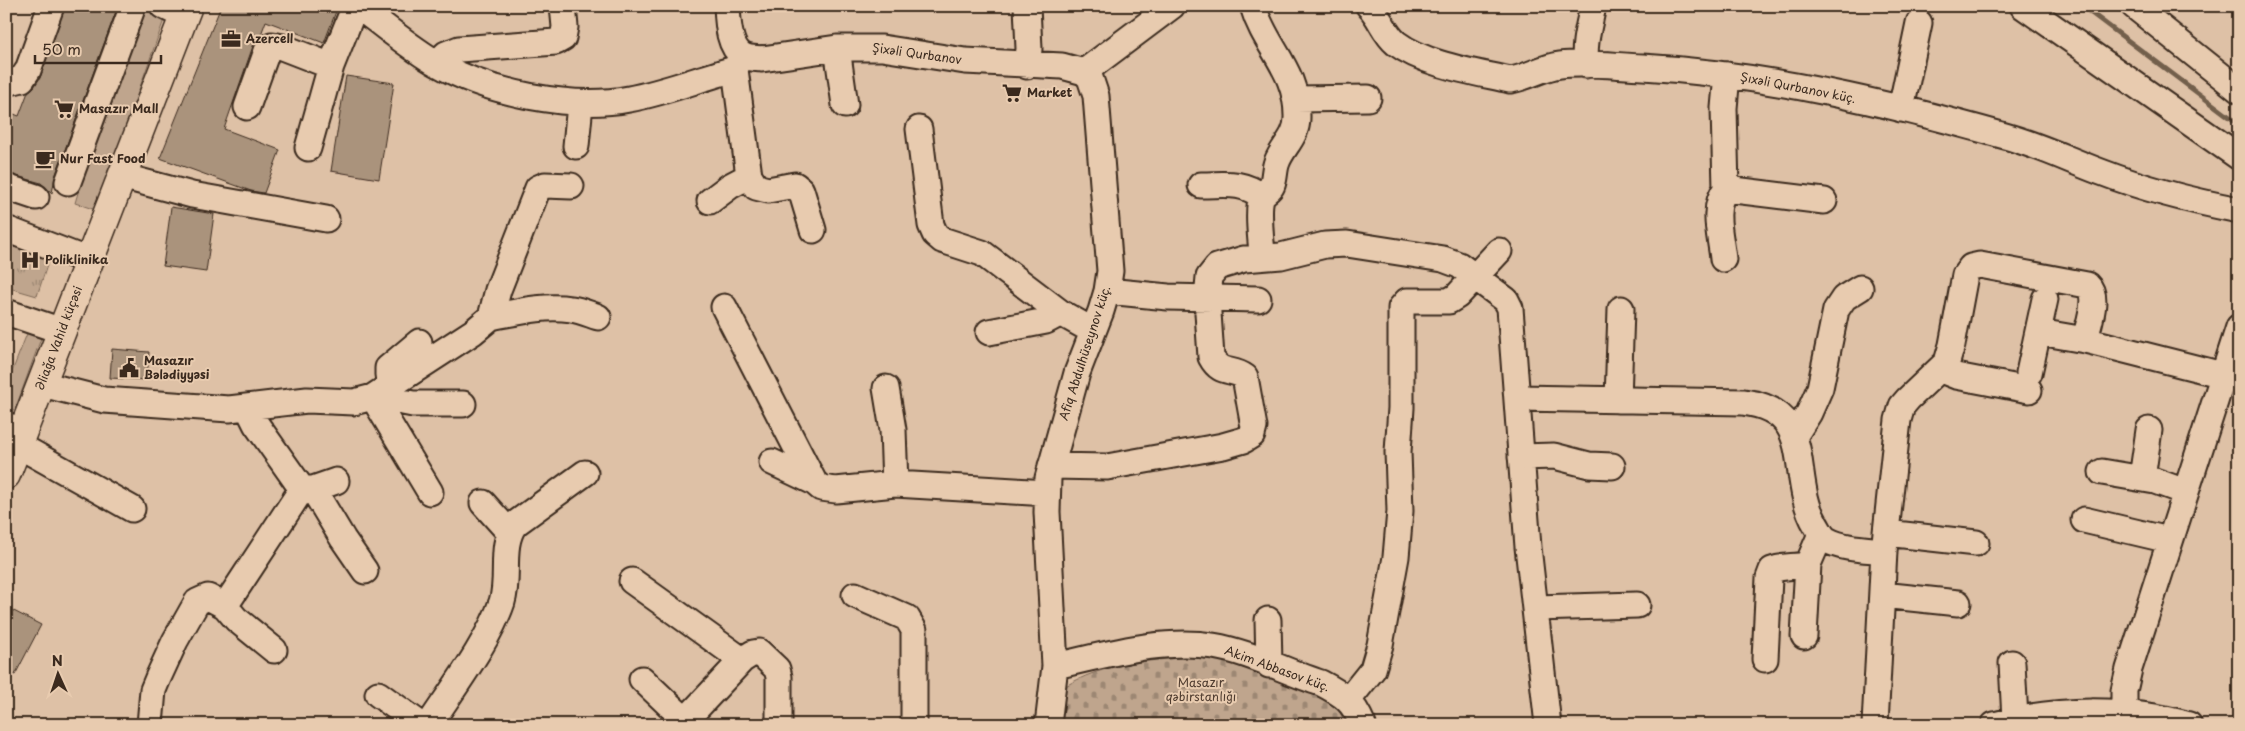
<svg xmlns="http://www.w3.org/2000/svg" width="2245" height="731" font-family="'Playpen Sans',sans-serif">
<defs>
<pattern id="cemetery-stones" width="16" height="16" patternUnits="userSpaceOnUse" patternTransform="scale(1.25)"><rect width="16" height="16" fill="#bfa58d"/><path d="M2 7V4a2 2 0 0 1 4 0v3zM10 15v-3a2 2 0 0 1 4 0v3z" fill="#9c8773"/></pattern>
<pattern id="park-tufts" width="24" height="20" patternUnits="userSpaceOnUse" patternTransform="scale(1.25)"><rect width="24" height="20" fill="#bfa58d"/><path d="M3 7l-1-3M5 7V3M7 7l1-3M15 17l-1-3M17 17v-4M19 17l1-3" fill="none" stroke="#9c8773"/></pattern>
</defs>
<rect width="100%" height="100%" fill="#dec1a6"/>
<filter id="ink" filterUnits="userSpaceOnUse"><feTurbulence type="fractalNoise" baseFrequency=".02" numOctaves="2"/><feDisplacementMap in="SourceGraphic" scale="10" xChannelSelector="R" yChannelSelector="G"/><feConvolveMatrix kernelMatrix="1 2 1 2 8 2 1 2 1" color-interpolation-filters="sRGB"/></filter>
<g filter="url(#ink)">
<path fill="#bfa58d" stroke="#7d6856" d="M141 8 165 17 96 210 75 203 107 93Z
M44 330 12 418 6 416V387L28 331Z"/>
<path fill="url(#cemetery-stones)" stroke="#7d6856" d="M1207 656 1235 663 1334 700 1346 725H1057L1061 689C1103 661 1158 660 1207 656Z"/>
<path fill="url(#park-tufts)" stroke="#7d6856" d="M6 237 51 253 37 296 6 287Z"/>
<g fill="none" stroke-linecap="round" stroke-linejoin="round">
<path stroke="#725e4c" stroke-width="5" d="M2082 6 2239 124"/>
</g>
<path fill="#aa937c" stroke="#3b2a1e" d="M65 6H118L55 177 52 193 41 183 6 173V111L19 116 28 92 34 87 40 78Z
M221 6H338L324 43 266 21 260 37 253 46 224 129 280 150 264 193 251 191 160 158Z
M346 76 394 83 379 179 331 171Z
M171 207 214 214 206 272 163 266Z
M112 349 149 352 147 380 110 378Z
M6 607 41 625 15 675 6 670Z"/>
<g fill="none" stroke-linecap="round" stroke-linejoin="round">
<defs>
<path id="minor" d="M163 6 184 16
M357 6C384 25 410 48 438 64 489 93 571 110 629 99 663 93 701 78 735 69L742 55
M727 6C728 21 728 46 742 55 748 59 756 58 762 59L837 48H882L965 61 1062 66 1084 72
M1253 6C1265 48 1298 70 1297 118 1297 137 1283 146 1277 162 1274 169 1275 178 1272 185 1270 190 1264 192 1262 196 1257 206 1261 246 1263 257
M1369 6C1380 17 1384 33 1396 43 1425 65 1475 72 1510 80 1527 78 1542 67 1560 65 1587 62 1616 66 1643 67 1764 74 1888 103 2005 136 2038 145 2069 160 2101 172 2145 189 2192 201 2239 210
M2023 6 2239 157
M2134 6 2239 90
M837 48 845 105
M437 63 446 54 459 49 556 42 563 38 565 27 563 6
M1586 65C1583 45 1589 26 1593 6
M1027 66 1029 49 1027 6
M735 69 749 176 756 187 768 190 795 185 801 190 813 230
M1084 72 1172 6
M6 83 22 79 28 70 51 6
M1296 99 1368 98
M247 107 267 51 272 45 282 47 331 66
M1901 109 1919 23
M919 129 931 225 935 234 942 240 982 253 1061 313 1093 331
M576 146 580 104
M308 148 331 66 355 6
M121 176 192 195 326 219
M68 182 133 6
M1201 185C1227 185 1240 181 1262 196
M6 187 36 197
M1726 189 1824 201
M710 201 730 186 749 176
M6 229 89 261
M1723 259C1721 237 1711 208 1726 189L1724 108 1727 75
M1107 291 1168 297 1258 299
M724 307 814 482 821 488 836 490 895 484 1047 493
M6 312 62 331
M491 317C518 312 543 305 571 309 580 310 589 314 598 317
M989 332 1046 321 1061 313
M2039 332 2085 340 2223 375
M1941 370 1956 376 2029 390
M2029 373 2045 299
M42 384 104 400 229 409 307 400 354 402 373 397 473 332 491 317 498 290 538 188 545 185 571 186
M394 385 388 375V368L419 342
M886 388 893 430 895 484
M384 391 398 401 413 404H463
M373 397 430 492
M1518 398 1743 402C1819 411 1787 476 1816 525 1819 530 1822 537 1827 540 1843 549 1867 549 1884 551
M1618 400 1621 309
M6 425 23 432
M1795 435 1809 413 1820 388 1836 310 1844 298 1860 288
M18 445 132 509
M1521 457 1554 456 1589 465 1612 466
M772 462 814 482
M1051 466 1107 467 1223 446 1244 440 1252 435 1254 427 1245 377C1232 367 1221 376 1211 357L1207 298 1209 277 1217 267 1244 259 1281 256 1325 245 1347 244 1443 259 1459 265 1506 300 1510 308 1528 547 1548 725
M2102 472 2155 481 2185 492
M2142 478 2149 430
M302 489H313L343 539 365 571
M313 489 336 481
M483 503 509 532
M2084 520 2169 540
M1886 533 1976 543
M632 581 742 660
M855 595 907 618 914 630V725
M1882 595 1958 603
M225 606 236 619 274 650
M1536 608 1637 605
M1268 620 1269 665
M1804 636 1808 564
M1765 659 1769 578 1772 570C1784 565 1796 568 1808 564L1821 534
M2012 663 2015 719
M1055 666C1106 655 1161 638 1213 646 1250 652 1286 672 1321 683 1344 695 1353 701 1363 725
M642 679 685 720
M378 694 421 725
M1349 699 1373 669 1380 645 1396 557 1400 511 1398 452 1401 408V308L1407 301H1449L1457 296 1499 251
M2124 714V691L2129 669 2239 327
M150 725 153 690 158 678 175 641 197 602 208 597 225 606 302 489 256 424 248 408
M429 725C452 690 489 641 502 602 510 577 499 545 515 524L585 473
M681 725 742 660 753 653 759 652 777 669 779 677V725
M1048 725 1055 666 1047 512 1048 478 1077 373 1101 311 1107 291 1110 271 1096 96 1090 78 1084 72
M1875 725 1884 551 1898 420 1902 406 1908 399 1947 362 1952 345 1965 275 1971 267 1980 265 2087 285C2100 297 2088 324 2085 340
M1994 725C2056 708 2126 707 2189 725"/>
<path id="major" d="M6 475 188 6"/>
</defs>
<use href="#minor" stroke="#3b2a1e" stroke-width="29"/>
<use href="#major" stroke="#3b2a1e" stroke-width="31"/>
<use href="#minor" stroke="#e8cbaf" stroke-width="25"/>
<use href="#major" stroke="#e8cbaf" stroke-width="28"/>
</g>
</g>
<defs>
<symbol id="office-bare" viewBox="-9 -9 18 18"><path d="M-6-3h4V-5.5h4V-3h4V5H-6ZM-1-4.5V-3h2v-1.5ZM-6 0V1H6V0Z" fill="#3b2a1e" stroke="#e8cbaf" stroke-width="2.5" paint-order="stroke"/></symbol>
<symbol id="supermarket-bare" viewBox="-9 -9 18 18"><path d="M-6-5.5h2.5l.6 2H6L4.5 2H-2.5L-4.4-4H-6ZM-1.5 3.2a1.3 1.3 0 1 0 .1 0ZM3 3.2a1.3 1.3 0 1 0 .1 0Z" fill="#3b2a1e" stroke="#e8cbaf" stroke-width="2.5" paint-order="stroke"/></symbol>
<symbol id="cafe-bare" viewBox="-9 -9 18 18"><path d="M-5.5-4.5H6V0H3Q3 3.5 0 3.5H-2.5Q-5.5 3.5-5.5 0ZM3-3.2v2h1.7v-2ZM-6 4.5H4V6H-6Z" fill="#3b2a1e" stroke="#e8cbaf" stroke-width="2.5" paint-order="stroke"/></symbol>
<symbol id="hospital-bare" viewBox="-9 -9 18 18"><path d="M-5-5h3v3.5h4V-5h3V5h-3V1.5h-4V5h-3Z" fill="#3b2a1e" stroke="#e8cbaf" stroke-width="2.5" paint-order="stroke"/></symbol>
<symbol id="civic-bare" viewBox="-9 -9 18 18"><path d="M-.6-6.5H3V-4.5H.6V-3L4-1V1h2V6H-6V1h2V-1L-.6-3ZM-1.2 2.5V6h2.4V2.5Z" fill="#3b2a1e" stroke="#e8cbaf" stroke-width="2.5" paint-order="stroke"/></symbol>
</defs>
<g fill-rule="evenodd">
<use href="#office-bare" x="217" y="25" width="28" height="28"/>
<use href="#supermarket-bare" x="998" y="79" width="28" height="28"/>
<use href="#supermarket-bare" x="50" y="95" width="28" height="28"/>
<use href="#cafe-bare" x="31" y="145" width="28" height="28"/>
<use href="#hospital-bare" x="16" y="246" width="28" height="28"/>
<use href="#civic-bare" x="115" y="354" width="28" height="28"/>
</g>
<g text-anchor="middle" stroke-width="4" stroke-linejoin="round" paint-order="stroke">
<g font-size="12" font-weight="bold" fill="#3b2a1e" stroke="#e8cbaf" text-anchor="start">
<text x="246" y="43">Azercell</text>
<text x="1027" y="97">Market</text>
<text x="79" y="113">Masazır Mall</text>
<text x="60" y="163">Nur Fast Food</text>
<text x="45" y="264">Poliklinika</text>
<text x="144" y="365">Masazır<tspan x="144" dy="14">Bələdiyyəsi</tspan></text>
</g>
<g font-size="12" fill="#3b2a1e" stroke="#e8cbaf">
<text transform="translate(917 54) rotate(8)" y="4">Şixəli Qurbanov</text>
<text transform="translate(1798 88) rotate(11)" y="4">Şıxəli Qurbanov küç.</text>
<text transform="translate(59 338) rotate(-69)" y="4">Əliağa Vahid küçəsi</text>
<text transform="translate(1085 353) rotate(-72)" y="4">Afiq Abdulhüseynov küç.</text>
<text transform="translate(1277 669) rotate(20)" y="4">Akim Abbasov küç.</text>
</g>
<g font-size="12" fill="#4f3c2f" stroke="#e8cbaf">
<text x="1201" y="687">Masazır<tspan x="1201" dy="14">qəbirstanlığı</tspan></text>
</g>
</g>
<rect width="2245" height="731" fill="none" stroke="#e8cbaf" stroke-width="25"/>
<rect x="12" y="12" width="2220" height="706" fill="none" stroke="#3b2a1e" stroke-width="2" filter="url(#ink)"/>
<g transform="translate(58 674) rotate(357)" stroke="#e8cbaf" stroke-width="4" paint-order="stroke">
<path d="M0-4L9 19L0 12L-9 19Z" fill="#3b2a1e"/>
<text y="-8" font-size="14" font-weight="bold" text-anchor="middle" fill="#3b2a1e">N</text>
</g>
<path d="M35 55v8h126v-8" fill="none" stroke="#3b2a1e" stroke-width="2.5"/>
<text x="42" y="55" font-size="15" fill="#3b2a1e" stroke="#e8cbaf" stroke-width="4" paint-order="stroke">50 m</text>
</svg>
